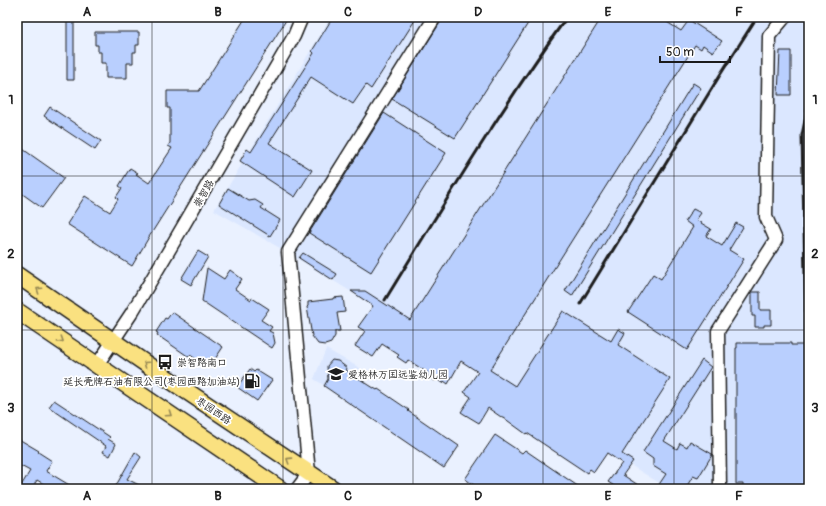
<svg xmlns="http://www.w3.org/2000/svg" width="826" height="506" font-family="Pangolin,'LXGW WenKai TC',sans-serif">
<rect width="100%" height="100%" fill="#eaf1ff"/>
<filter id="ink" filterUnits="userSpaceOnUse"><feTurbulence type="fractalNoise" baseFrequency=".025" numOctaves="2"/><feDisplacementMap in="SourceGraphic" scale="8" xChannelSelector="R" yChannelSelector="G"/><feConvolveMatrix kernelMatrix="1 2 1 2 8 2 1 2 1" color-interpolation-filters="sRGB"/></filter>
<g filter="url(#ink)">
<path fill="#dbe7ff" d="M331 17H809V489H669L292 255 214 210Z
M326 349 360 368 341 396 314 379Z"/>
<path fill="#b9cffe" stroke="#1c1c1c" d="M67 17H74V80H67Z
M246 17H288L149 237 132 266 67 224 85 196 110 212 118 199 116 197 122 188 119 186 130 168 138 173 136 174 149 183 172 148 168 146 170 143V108H167V91H199Z
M333 17H417L371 89 366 85 353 104 311 77 269 143 312 170 295 197 240 161 247 149 251 152 314 53 312 51Z
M442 17H532L455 138 392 99 441 21Z
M602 17H659L681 31 689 20 722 41 713 52 703 45 701 49 695 45 490 370 515 386 563 311 611 341 618 329 625 333 618 345 670 379 622 454 633 461 623 475 644 489H619L608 482 622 463 607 453 594 472 590 469 587 473 527 433 526 434 504 418V419L488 408 479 423 464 414 461 412 471 397 464 392 478 372 461 361 448 384 444 381 443 383 437 379 435 381 427 375 428 373 408 360 406 363 397 357 399 355 382 344 373 357 355 346 365 331 358 327 373 306 351 291H365L410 320Z
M95 32H139V45H136V52H133V63H127V78H106V63H101V52H98V45H95Z
M780 51H791V95H778Z
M693 83 701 88 572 296 565 291Z
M50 107 101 141 95 150 44 116Z
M384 113 446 153 371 272 309 233Z
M17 145 64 178 42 208 17 190Z
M228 188 249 201 255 200 263 205 261 208 280 220 270 236 219 204Z
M693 209 701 213 696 220 711 229 706 236 722 246 736 223 743 227 729 250 744 259 687 350 628 312 653 274 661 279 693 227 685 221Z
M198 251 208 257 191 285 181 279Z
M303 253 337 274 333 280 299 258Z
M207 268 224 279 230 270 242 279 235 289 251 300 252 298 269 309 261 320 272 327 269 331 273 333 275 343 272 348 202 301Z
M752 292H760V310H771V325H764V327H755V316H752Z
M343 297 345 312 337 313 340 331H335V336L331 343 325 345 318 344 312 336 307 307 308 306V302L333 299V298Z
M172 312 223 347 209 368 190 355 189 357 157 335 158 333 156 332 165 318 167 319Z
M737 343H791V345H809V489H743V484H736V348H737Z
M332 360 338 361 347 368 346 370 369 385 377 390 378 389 409 410 408 411 459 446 444 468 324 386 328 379 327 366Z
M702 360 711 367 664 441 677 449 680 443 687 447 690 441 712 454V455L698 478 693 476 685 489H656L666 474 653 466V459L643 452Z
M250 369 254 372 256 370 272 380 257 401 237 387Z
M54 400 110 437 108 439 116 444 110 456 103 452 106 446 49 407Z
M495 435 522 453 525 450 582 489H480L465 479Z
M17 438 39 451 38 452 52 461 46 471 76 489H52L37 480 32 489H19L30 471 17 464Z
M135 452 141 457 127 479 147 489H114Z"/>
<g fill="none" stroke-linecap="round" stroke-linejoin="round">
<defs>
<path id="minor" d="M97 365 131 314 168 252 294 36 302 17
M297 489 309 473 288 252 435 17
M721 489 720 488 718 331 776 240 766 217 769 36 785 17"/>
<path id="major" d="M17 275 158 372 333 489
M17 311 280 489"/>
</defs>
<use href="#minor" stroke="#1c1c1c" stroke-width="15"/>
<use href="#major" stroke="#1c1c1c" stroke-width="19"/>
<use href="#minor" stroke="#fff" stroke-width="12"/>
<use href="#major" stroke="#fae180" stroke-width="16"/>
<path stroke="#1c1c1c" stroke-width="3" d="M385 300C444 204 501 108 567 17
M580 304 720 75 757 17
M806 323 802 135 809 101"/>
</g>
<defs><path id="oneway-chevron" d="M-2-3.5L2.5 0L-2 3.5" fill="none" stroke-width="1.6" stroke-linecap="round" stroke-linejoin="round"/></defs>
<g stroke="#968853">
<use href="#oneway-chevron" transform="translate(39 290) rotate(-146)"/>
<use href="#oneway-chevron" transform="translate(61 340) rotate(33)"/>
<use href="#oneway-chevron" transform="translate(146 364) rotate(-145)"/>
<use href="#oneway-chevron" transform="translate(169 414) rotate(34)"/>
<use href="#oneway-chevron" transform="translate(289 460) rotate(-147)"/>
</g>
</g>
<path fill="none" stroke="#1c1c1c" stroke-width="1" stroke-opacity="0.55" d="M152 17V489M283 17V489M413 17V489M543 17V489M674 17V489M17 176H809M17 330H809"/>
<defs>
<symbol id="bus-bare" viewBox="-9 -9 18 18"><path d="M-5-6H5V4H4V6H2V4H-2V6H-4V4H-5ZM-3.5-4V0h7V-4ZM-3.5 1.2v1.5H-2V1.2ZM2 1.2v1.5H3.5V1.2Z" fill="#1c1c1c" stroke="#fff" stroke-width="2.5" paint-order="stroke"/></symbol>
<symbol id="school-bare" viewBox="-9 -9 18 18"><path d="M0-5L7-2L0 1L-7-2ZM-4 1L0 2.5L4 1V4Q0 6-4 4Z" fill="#1c1c1c" stroke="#fff" stroke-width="2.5" paint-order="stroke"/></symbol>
<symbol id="fuel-bare" viewBox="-9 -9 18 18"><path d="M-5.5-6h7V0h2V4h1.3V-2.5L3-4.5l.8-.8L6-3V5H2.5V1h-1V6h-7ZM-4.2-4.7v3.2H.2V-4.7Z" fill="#1c1c1c" stroke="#fff" stroke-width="2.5" paint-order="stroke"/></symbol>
</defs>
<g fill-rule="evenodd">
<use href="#bus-bare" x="154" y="351" width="22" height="22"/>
<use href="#school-bare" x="325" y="363" width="22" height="22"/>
<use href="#fuel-bare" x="241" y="370" width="22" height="22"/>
</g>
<g text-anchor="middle" stroke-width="3.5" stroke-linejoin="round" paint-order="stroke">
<g font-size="10" fill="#1c1c1c" stroke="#fff">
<text transform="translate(203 193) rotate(-60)" y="4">崇智路</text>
<text transform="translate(214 410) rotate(34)" y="4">枣园西路</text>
</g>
<g font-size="10" fill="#1c1c1c" stroke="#fff" text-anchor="start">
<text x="177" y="366">崇智路南口</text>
<text x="348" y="378">爱格林万国远鉴幼儿园</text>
<text x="240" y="385" text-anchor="end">延长壳牌石油有限公司(枣园西路加油站)</text>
</g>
</g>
<rect width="826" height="506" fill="none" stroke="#fff" stroke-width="44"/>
<path d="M660 56v6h70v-6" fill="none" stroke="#1c1c1c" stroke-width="2"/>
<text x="666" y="56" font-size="12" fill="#1c1c1c" stroke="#ffffff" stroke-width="3" paint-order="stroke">50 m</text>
<rect x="22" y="22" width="782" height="462" fill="none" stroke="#1c1c1c" stroke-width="1.5"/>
<g font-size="13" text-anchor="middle" font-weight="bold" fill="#1c1c1c">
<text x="87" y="16">A</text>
<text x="218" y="16">B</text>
<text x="348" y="16">C</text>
<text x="478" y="16">D</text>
<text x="608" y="16">E</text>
<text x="739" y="16">F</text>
<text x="11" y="104">1</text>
<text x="815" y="104">1</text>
<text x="11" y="258">2</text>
<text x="815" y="258">2</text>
<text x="11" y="412">3</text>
<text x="815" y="412">3</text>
<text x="87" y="500">A</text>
<text x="218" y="500">B</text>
<text x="348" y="500">C</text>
<text x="478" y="500">D</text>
<text x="608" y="500">E</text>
<text x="739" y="500">F</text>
</g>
</svg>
